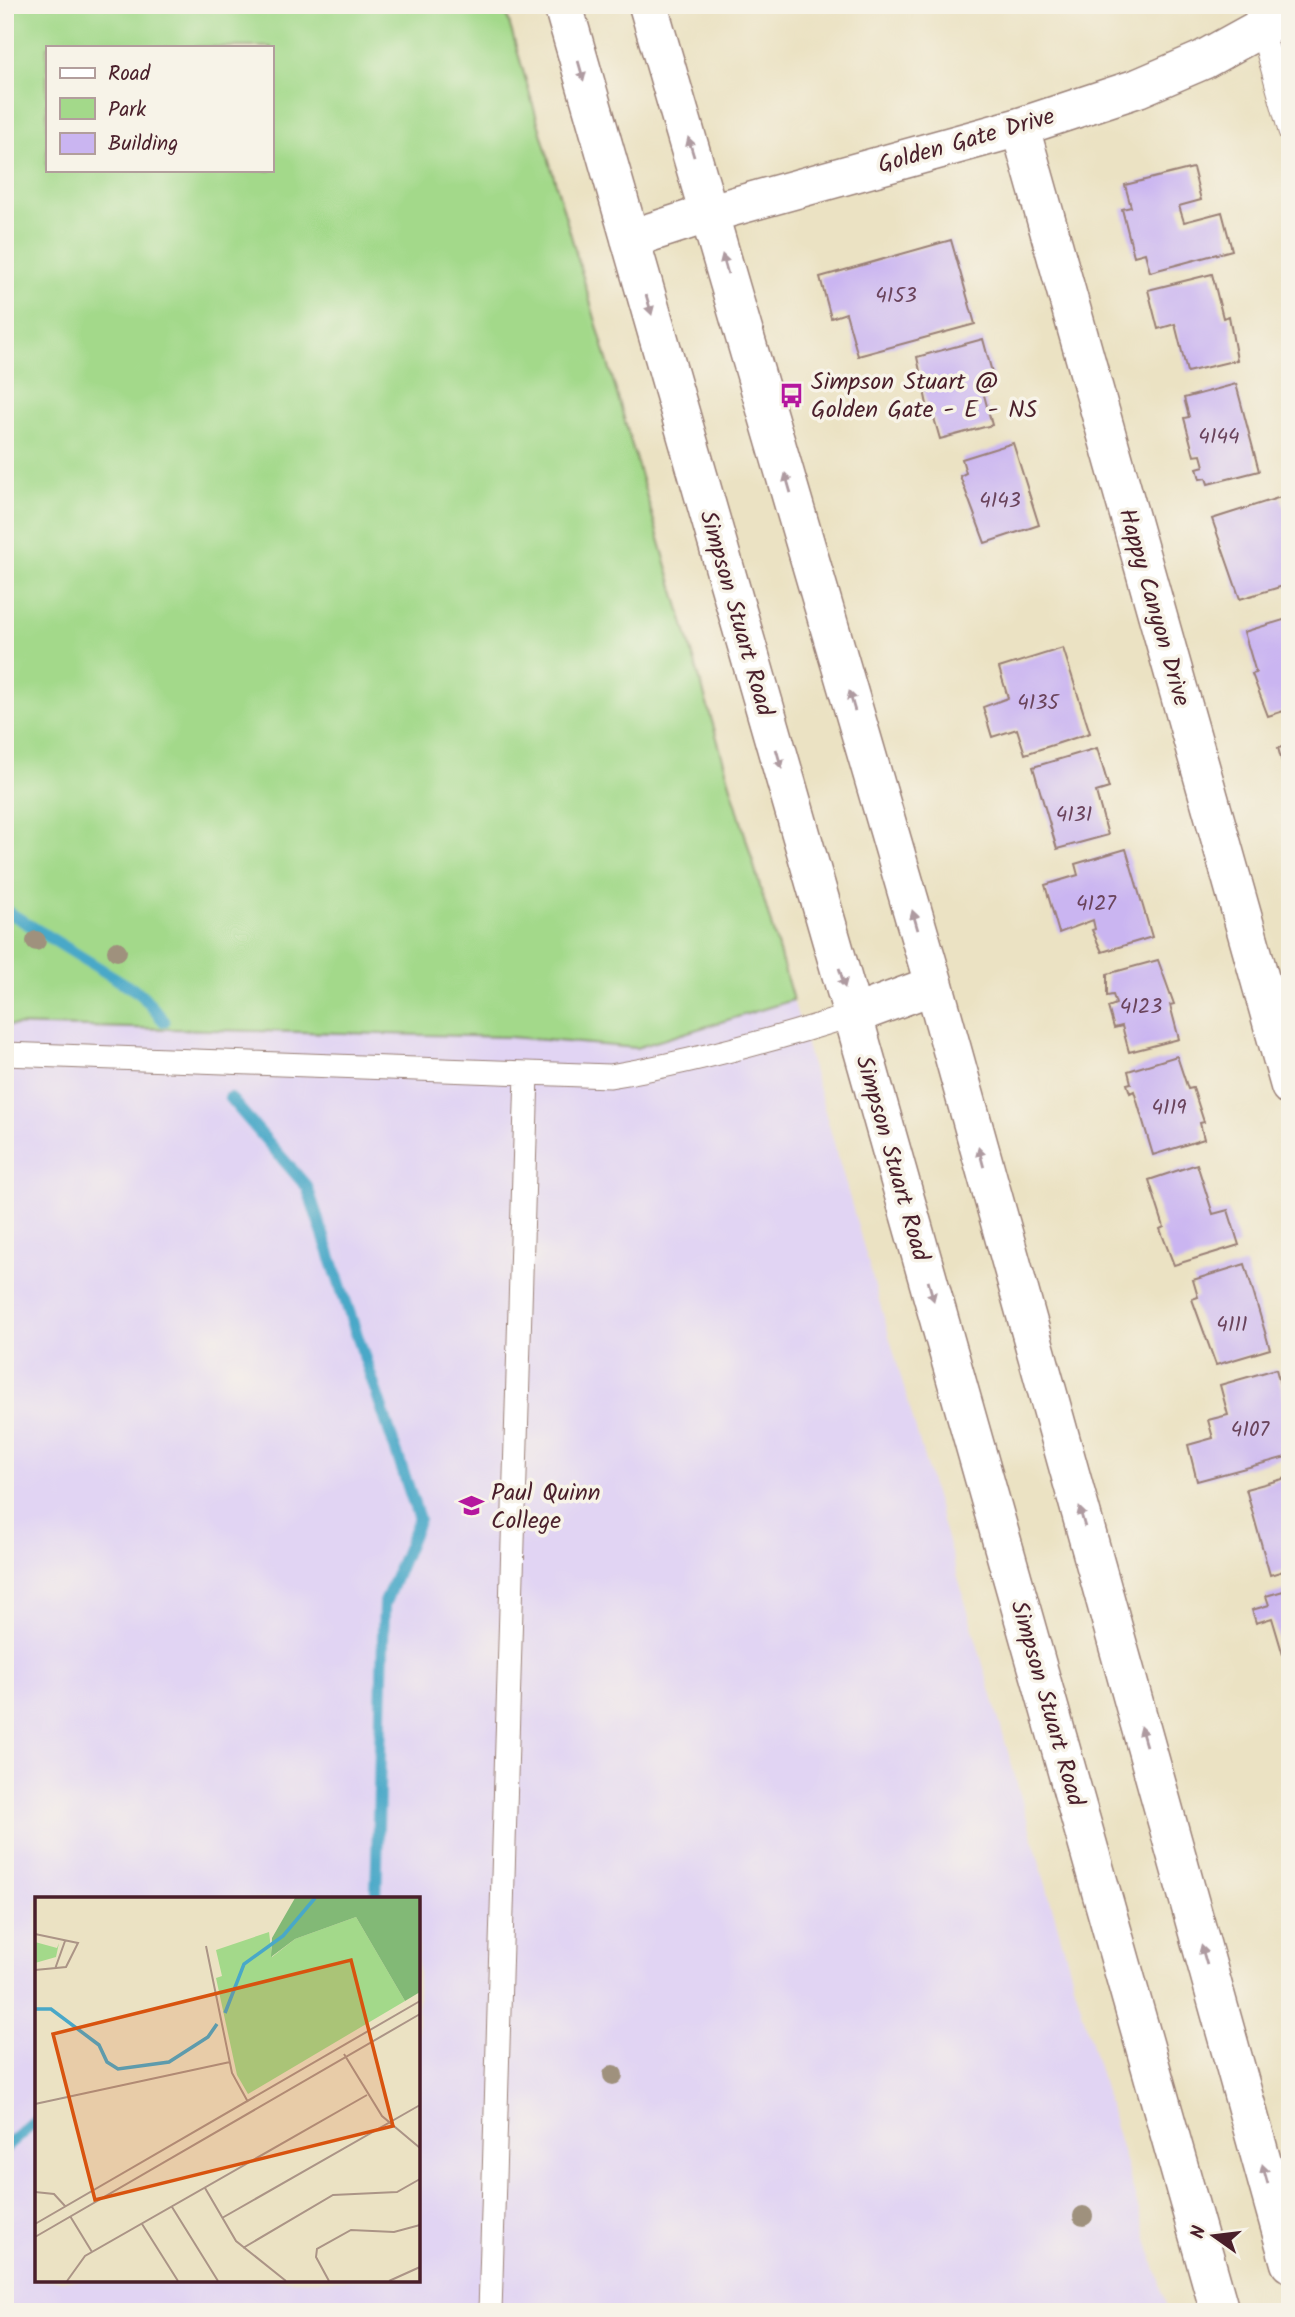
<svg xmlns="http://www.w3.org/2000/svg" width="1295" height="2317" font-family="Kalam,sans-serif">
<rect width="100%" height="100%" fill="#f7f3e8"/>
<filter id="ink" filterUnits="userSpaceOnUse"><feTurbulence type="fractalNoise" baseFrequency=".0143" numOctaves="2"/><feDisplacementMap in="SourceGraphic" scale="14" xChannelSelector="R" yChannelSelector="G"/><feConvolveMatrix kernelMatrix="1 2 1 2 8 2 1 2 1" color-interpolation-filters="sRGB"/></filter>
<filter id="wash" filterUnits="userSpaceOnUse"><feTurbulence type="fractalNoise" baseFrequency=".00686" numOctaves="4" result="noise"/><feDisplacementMap in="SourceGraphic" scale="28" xChannelSelector="R" yChannelSelector="G"/><feGaussianBlur stdDeviation="1.57" result="paint"/><feColorMatrix in="noise" values="0 0 0 0 0 0 0 0 0 0 0 0 0 0 0 0 0 1.4 0 .05"/><feComposite in="paint" operator="in"/></filter>
<g filter="url(#wash)">
<rect width="100%" height="100%" fill="#ebe2c3"/>
<path fill="#e1d4f3" fill-rule="evenodd" d="M5 5H504L776 940 1168 2312H5ZM47 47H271V170H47ZM37 1899H418V2280H37Z"/>
<path fill="#a3d98a" stroke="#767c5a" stroke-width="2" fill-rule="evenodd" d="M5 5H504L793 1000 636 1048 510 1037 5 1025ZM47 47H271V170H47Z"/>
<g fill="none" stroke-linecap="round" stroke-linejoin="round">
<path stroke="#49a8c8" stroke-width="12" d="M5 910 141 994 164 1021
M230 1098 307 1187 419 1519 384 1605 376 1899
M5 2148 37 2120"/>
</g>
<g id="blocks">
<path fill="#cab5f1" d="M1193 168 1201 200 1179 206 1184 222 1222 212 1232 250 1150 272 1145 253 1134 256 1122 209 1131 207 1125 185Z
M951 240 975 324 858 356 846 313 831 318 820 277Z
M1212 274 1223 318 1229 316 1237 360 1187 372 1175 324 1158 329 1148 290Z
M983 339 993 376 980 380 992 425 940 439 934 418 930 419 917 357Z
M1236 384 1259 471 1208 484 1206 478 1200 479 1197 468 1204 466 1201 455 1194 456 1184 418 1189 417 1184 398Z
M1013 443 1039 525 985 543 960 476 966 473 962 459Z
M1281 497 1290 525V584L1240 599 1212 519Z
M1290 618V709L1268 716 1252 674 1256 673 1244 632Z
M1063 648 1090 733 1025 754 1017 729 992 737 983 707 1008 698 999 668Z
M1290 745V787H1289L1278 748Z
M1097 748 1109 788 1096 792 1108 835 1057 849 1033 767Z
M1126 849 1152 937 1102 952 1092 930 1095 929 1093 920 1059 933 1045 885 1078 875 1075 864Z
M1158 960 1174 1004 1170 1005 1179 1039 1129 1052 1122 1026 1114 1028 1108 1007 1116 1004 1113 995 1107 996V974Z
M1177 1056 1188 1089 1193 1088 1204 1122 1200 1123 1204 1139 1153 1155 1134 1091 1130 1093 1127 1084 1131 1083 1128 1071Z
M1197 1164 1213 1214 1228 1210 1239 1245 1174 1265 1160 1229 1164 1227 1149 1180Z
M1245 1264 1270 1349 1216 1365 1192 1299 1198 1297 1193 1280Z
M1276 1369 1290 1421V1456L1197 1481 1188 1445 1213 1438 1208 1420 1228 1415 1220 1385Z
M1290 1477V1569L1270 1575 1246 1489Z
M1290 1589V1675H1289L1272 1618 1256 1623 1252 1610 1269 1605 1266 1596Z"/>
</g>
</g>
<g filter="url(#ink)">
<use href="#blocks" fill-opacity="0" stroke="#9a8077" stroke-width="2"/>
<g fill="none" stroke-linecap="round" stroke-linejoin="round">
<defs>
<path id="lane" d="M1255 5 1290 131
M5 1054 610 1076C693 1062 773 1040 853 1015
M490 2312 527 1073"/>
<path id="street" d="M1020 127 1290 1086"/>
<path id="secondary" d="M563 5 853 1015 1220 2312
M648 5 934 985 1290 2263
M630 239 710 213 1020 127 1138 88 1203 60 1261 28 1290 9
M853 1015 934 985"/>
</defs>
<use href="#lane" stroke="#9a8077" stroke-width="25"/>
<use href="#street" stroke="#9a8077" stroke-width="41"/>
<use href="#secondary" stroke="#9a8077" stroke-width="41"/>
<use href="#lane" stroke="#fff" stroke-width="23"/>
<use href="#street" stroke="#fff" stroke-width="38"/>
<use href="#secondary" stroke="#fff" stroke-width="38"/>
</g>
<g fill="#9f917d">
<circle cx="36" cy="941" r="10"/>
<circle cx="117" cy="951" r="10"/>
<circle cx="613" cy="2075" r="10"/>
<circle cx="1083" cy="2216" r="10"/>
</g>
<defs><path id="oneway-solid" d="M-6-.8H1V-3.2L6.5 0L1 3.2V.8H-6Z" transform="scale(1.75)"/></defs>
<g fill="#ae9aa0">
<use href="#oneway-solid" transform="translate(581 71) rotate(74)"/>
<use href="#oneway-solid" transform="translate(691 147) rotate(-107)"/>
<use href="#oneway-solid" transform="translate(725 264) rotate(-106)"/>
<use href="#oneway-solid" transform="translate(649 305) rotate(74)"/>
<use href="#oneway-solid" transform="translate(788 483) rotate(-106)"/>
<use href="#oneway-solid" transform="translate(852 701) rotate(-106)"/>
<use href="#oneway-solid" transform="translate(779 759) rotate(74)"/>
<use href="#oneway-solid" transform="translate(915 920) rotate(-106)"/>
<use href="#oneway-solid" transform="translate(842 978) rotate(74)"/>
<use href="#oneway-solid" transform="translate(981 1157) rotate(-105)"/>
<use href="#oneway-solid" transform="translate(931 1291) rotate(74)"/>
<use href="#oneway-solid" transform="translate(1082 1517) rotate(-106)"/>
<use href="#oneway-solid" transform="translate(1143 1736) rotate(-106)"/>
<use href="#oneway-solid" transform="translate(1204 1955) rotate(-106)"/>
<use href="#oneway-solid" transform="translate(1265 2174) rotate(-106)"/>
</g>
</g>
<defs>
<symbol id="bus-bare" viewBox="-9 -9 18 18"><path d="M-5-6H5V4H4V6H2V4H-2V6H-4V4H-5ZM-3.5-4V0h7V-4ZM-3.5 1.2v1.5H-2V1.2ZM2 1.2v1.5H3.5V1.2Z" fill="#b5179e" stroke="#f7f3e8" stroke-width="2.5" paint-order="stroke"/></symbol>
<symbol id="university-bare" viewBox="-9 -9 18 18"><path d="M0-5L7-2L0 1L-7-2ZM-4 1L0 2.5L4 1V4Q0 6-4 4Z" fill="#b5179e" stroke="#f7f3e8" stroke-width="2.5" paint-order="stroke"/></symbol>
</defs>
<g fill-rule="evenodd">
<use href="#bus-bare" x="774" y="378" width="35" height="35"/>
<use href="#university-bare" x="454" y="1488" width="35" height="35"/>
</g>
<g text-anchor="middle" stroke-width="7" stroke-linejoin="round" paint-order="stroke">
<g font-size="21" fill="#6a445c">
<text x="896" y="302">4153</text>
<text x="1219" y="443">4144</text>
<text x="1000" y="507">4143</text>
<text x="1038" y="709">4135</text>
<text x="1074" y="821">4131</text>
<text x="1096" y="910">4127</text>
<text x="1141" y="1013">4123</text>
<text x="1169" y="1114">4119</text>
<text x="1232" y="1331">4111</text>
<text x="1250" y="1436">4107</text>
</g>
<g font-size="24" fill="#4a1f2b" stroke="#f7f3e8">
<text transform="translate(966 140) rotate(-16)" y="8">Golden Gate Drive</text>
<text transform="translate(1155 607) rotate(74)" y="8">Happy Canyon Drive</text>
<text transform="translate(737 613) rotate(74)" y="8">Simpson Stuart Road</text>
<text transform="translate(893 1158) rotate(74)" y="8">Simpson Stuart Road</text>
<text transform="translate(1048 1703) rotate(74)" y="8">Simpson Stuart Road</text>
</g>
<g font-size="24" fill="#4a1f2b" stroke="#f7f3e8" text-anchor="start">
<text x="811" y="389">Simpson Stuart @<tspan x="811" dy="28">Golden Gate - E - NS</tspan></text>
<text x="491" y="1500">Paul Quinn<tspan x="491" dy="28">College</tspan></text>
</g>
</g>
<g transform="translate(35 1897)">
<rect width="385" height="385" fill="#ebe2c3"/>
<path d="M321 20 370 104 213 197 202 178 181 81 187 79 181 53 234 35 237 60 260 42ZM0 45 22 51 24 46 21 60 0 66Z" fill="#a3d98a"/>
<path d="M260 1H385V95L370 104 321 20 260 42 236 60 237 41Z" fill="#82b976"/>
<path fill="none" stroke="#49a8c8" stroke-width="3.5" d="M0 112H16L64 148 72 165 83 172 134 165 173 140 182 127M190 116 209 67 248 39 280 1"/>
<path fill="none" stroke="#ab9486" stroke-width="2" d="M0 37 43 46 31 70 0 73M171 49 197 176 213 205M20 72 30 44M309 157 347 219 385 251M0 207 195 165M170 291 201 344 251 384M0 295 19 297 30 309M137 310 183 384M35 319 57 355M187 321 385 208M0 327 385 104M107 327 143 384M0 340 385 117M208 351 298 298 362 295 385 282M32 384 50 359 332 198M294 384 281 360 282 352 316 333 359 335 385 328M354 384 385 370"/>
<path fill="#d8530f" fill-opacity="0.15" stroke="#d8530f" stroke-width="3.5" d="M316 63 358 229 60 303 18 137Z"/>
<rect width="385" height="385" fill="none" stroke="#4a1f2b" stroke-width="3.5"/>
</g>
<rect width="1295" height="2317" fill="none" stroke="#f7f3e8" stroke-width="28"/>
<rect x="46" y="46" width="228" height="126" fill="#f7f3e8" stroke="#b29e9c" stroke-width="2"/>
<rect x="60" y="68" width="35" height="10" fill="#ffffff" stroke="#b29e9c" stroke-width="2"/>
<text x="108" y="80" font-size="21" fill="#4a1f2b">Road</text>
<rect x="60" y="98" width="35" height="21" fill="#a3d98a" stroke="#b29e9c" stroke-width="2"/>
<text x="108" y="116" font-size="21" fill="#4a1f2b">Park</text>
<rect x="60" y="133" width="35" height="21" fill="#cab5f1" stroke="#b29e9c" stroke-width="2"/>
<text x="108" y="150" font-size="21" fill="#4a1f2b">Building</text>
<g transform="translate(1214 2236) rotate(284)" stroke="#f7f3e8" stroke-width="5" paint-order="stroke">
<path d="M0-5L12 26L0 18L-12 26Z" fill="#4a1f2b"/>
<text y="-10" font-size="19" font-weight="bold" text-anchor="middle" fill="#4a1f2b">N</text>
</g>
</svg>
